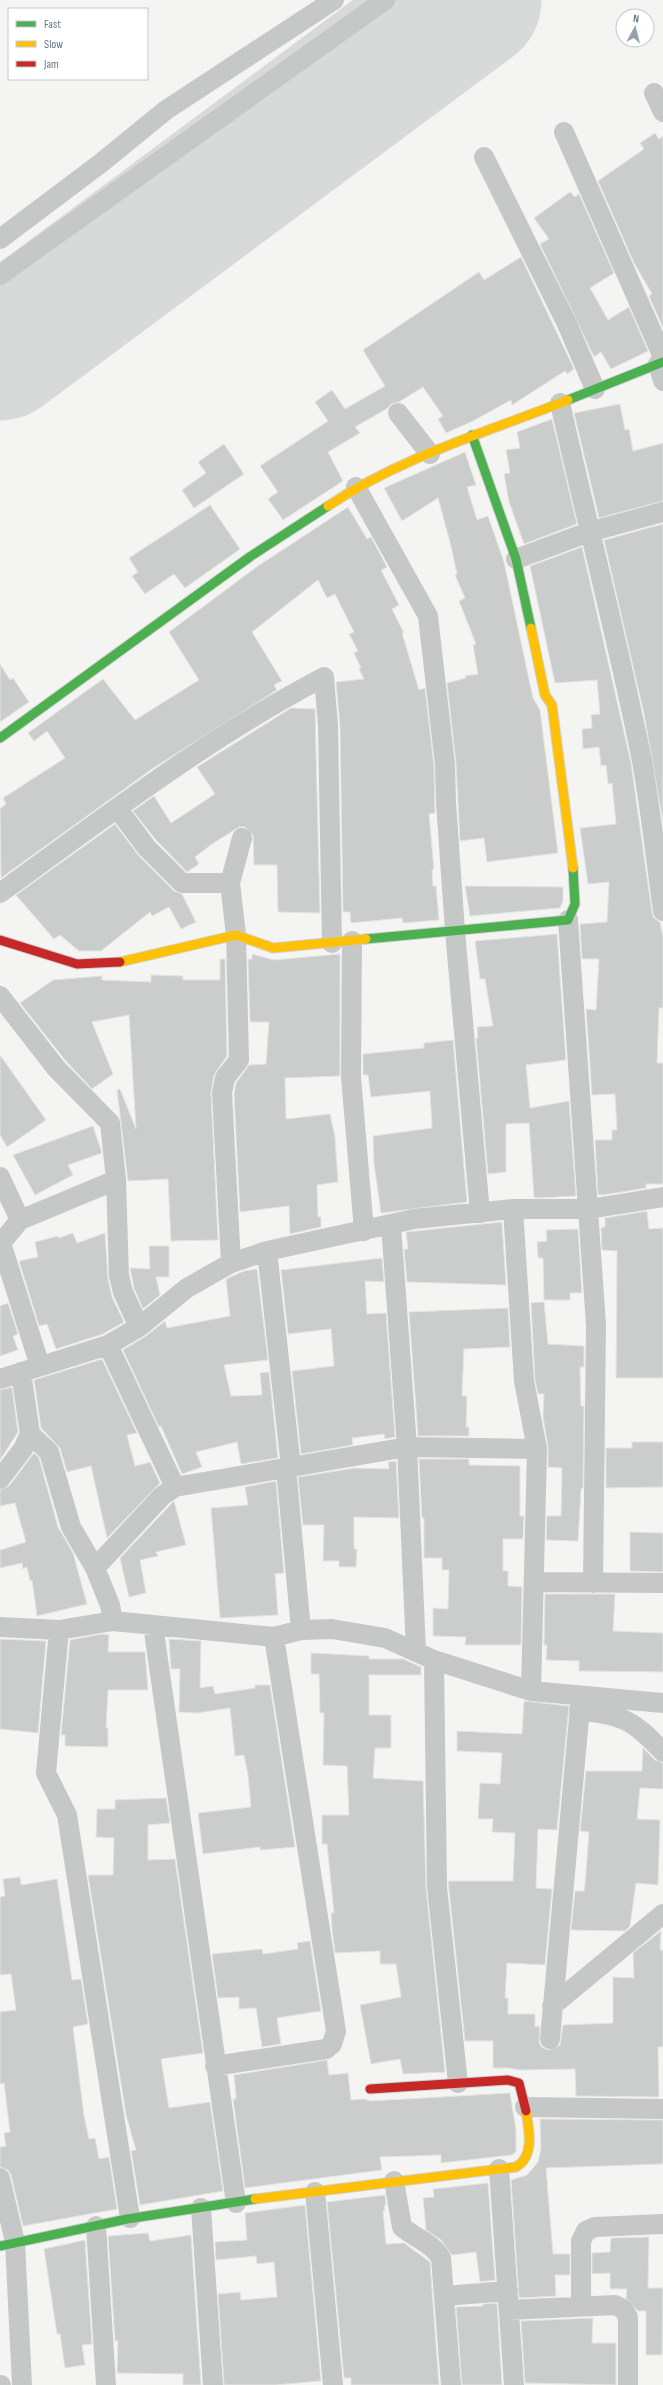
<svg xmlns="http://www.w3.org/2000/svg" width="663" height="2385" font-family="'Sofia Sans Condensed',sans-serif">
<rect width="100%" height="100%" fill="#f4f4f3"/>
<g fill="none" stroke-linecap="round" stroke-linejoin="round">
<path stroke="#d8d9d9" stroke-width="141" d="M0 350 471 0"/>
</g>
<path fill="#cbcdcd" stroke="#e4e4e2" d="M655 133 659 139 663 136V328L649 296 652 294 634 263 598 181 644 149 640 143Z
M570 192 575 197 579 194 614 273 590 288 608 320 629 307 648 351 611 369 601 352 594 357 540 244 549 239 534 218Z
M521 257 574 369 567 374 565 371 512 405 511 400 473 421 446 433 438 419 443 416 423 387 399 402 391 404 388 408 355 427 360 433 328 452 343 481 283 520 268 499 278 492 260 466 328 421 315 402 332 390 345 409 385 386 363 350 479 272 484 280Z
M620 404 625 430 629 429 633 451 663 443V501L599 518 574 413Z
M552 419 577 524 524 544 509 502 504 474 510 473 506 450 520 448 517 432Z
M224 444 244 474 194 508 182 490 206 473 198 462Z
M465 452 476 485 467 487 477 520 488 516 504 562 533 698 540 710 558 853 487 862 484 838 460 841 456 764 447 683 466 678 465 676 478 674 473 645 476 644 459 601 465 598 455 575 457 574 451 546 438 498 402 521 384 488Z
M210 505 240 549 185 588 174 574 145 594 132 576 138 572 129 558Z
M348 507 367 539 371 537 387 567 381 570 399 605 392 609 404 633H402L419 690 425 688 434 766 435 813 429 814 434 869 432 870 433 886H436L439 920 403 923 402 918 351 923 350 912H343L340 726 336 682 364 679 359 669 361 668 354 653 358 651 349 634 354 632 335 594 327 598 318 580 252 632 282 681 274 685 277 690 152 769 1 878 0 809 6 804 3 798 65 758 47 731 34 741 28 733 103 679 135 720 199 680 169 632 258 566Z
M663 524V822L644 714 604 540Z
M582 547 631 763 652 913 654 918 660 922 663 937V1008H659L657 1063H663V1184H646V1188L603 1195 598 1194 595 1140H612V1130H617L615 1094 592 1095 586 1009 596 1010 599 959H582L580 924 607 922 609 882 588 884 580 828 616 824 612 783 608 784 606 765 601 766 599 747 583 749 582 729 592 728 591 715 600 714 597 680 555 683 530 566Z
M0 664 10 680 13 678 29 702 0 722Z
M291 708 315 709 320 913 278 912 277 865H254L253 835 245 827H239L212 844 195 857 199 864 187 872 156 840 133 811 154 796 171 823 215 794 197 767Z
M115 824 139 856 174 891 182 894 196 922 181 929 169 907 152 916 150 912 101 951H79L60 935 54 939 16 895Z
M465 886 563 887V901L560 908 470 916Z
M557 934 566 1060 526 1065 530 1108 569 1101 576 1196 537 1198 534 1197 529 1123 506 1124V1172L488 1174 476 1038H478L477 1027 493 1026 485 979H480L475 941Z
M252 954 274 960 340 954V1076L285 1078 286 1119 330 1114 335 1137 338 1182 317 1185 318 1217H321V1227L290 1234 289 1206 240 1212 234 1094 236 1083 249 1065 266 1064 269 1022H250L248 959H252Z
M220 959H225L227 1056 214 1075 211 1093 218 1240 171 1241 168 1179 128 1181 117 1090 120 1089 136 1129 129 1015 92 1022 113 1074 92 1089 65 1060 20 1003 53 980 102 976V980L151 982V975L183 976V980H220Z
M453 1040 467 1202 381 1213 374 1164 373 1136 432 1128 430 1091 371 1097 368 1075H363V1054L424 1048V1043Z
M0 1055 46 1120 7 1147 0 1135Z
M93 1126 102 1153 68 1165 73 1175 35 1195 13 1155Z
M647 1211 649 1229 663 1228V1378H616L617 1251 602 1250 601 1228 605 1227V1218Z
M502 1222 506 1285 407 1282 404 1249H408L406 1232Z
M578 1229 582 1293H570V1300H544L543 1258H538L537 1242 547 1241 546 1230Z
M73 1233 77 1243 105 1233 108 1279 112 1297 124 1322 103 1334 56 1349 47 1324 39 1326 19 1261 38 1257 35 1242 58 1236 59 1238Z
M149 1246H169V1277H156L160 1295 143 1309 134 1288 130 1268 150 1269Z
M382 1258 384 1282 365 1281 367 1314 386 1313 395 1437 385 1439 384 1434 352 1438 353 1445 301 1454 292 1371 334 1366 331 1329 288 1334 281 1270Z
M257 1269 268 1360 224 1365 231 1396 262 1395 260 1373 269 1372 278 1458 241 1464 237 1442 196 1452 202 1467 182 1474 161 1426 159 1427 123 1350 146 1336 165 1321 167 1328 230 1316 226 1279 244 1271Z
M544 1302 548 1344 584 1346V1367H580L581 1406H584L583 1488 581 1489 578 1541 546 1540 547 1516H561L562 1468 548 1467V1447L543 1417 544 1394H538L535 1380 531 1303Z
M8 1303 18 1334 13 1336 18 1350 0 1356V1306Z
M508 1308 510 1347 464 1349 462 1396H467L466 1427H469V1436H418L409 1312Z
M102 1359 137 1433 127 1435 135 1466 150 1462 160 1483 107 1538 91 1466 67 1472 60 1448 41 1428 34 1380Z
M12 1387 18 1432 0 1460V1390Z
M632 1442H663V1487L606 1488V1448H632Z
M34 1453 39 1458 58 1527 73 1553 87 1604 37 1616 32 1580 30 1581 27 1567 23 1569 22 1563 0 1568V1550L26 1542 15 1503 0 1506V1490L9 1486Z
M419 1459H469V1465L520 1466V1516H524L523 1539H503V1571H508V1586L522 1587 521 1645H465L466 1637 433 1636V1608L448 1609 449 1570H442V1558H424V1518H422Z
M396 1461 399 1518 354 1517V1549H357L356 1567H339V1561H323L324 1525H303L298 1477 355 1468 389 1469 388 1462Z
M276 1481 284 1573 275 1574 278 1615 220 1618 211 1508 248 1505 245 1487Z
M174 1501 186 1545 156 1552 158 1556 140 1560 146 1593 129 1597 120 1558Z
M630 1532 663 1533V1572L630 1571Z
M545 1594H615L613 1631 663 1633V1672L579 1671V1661L546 1660 547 1645H544Z
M102 1634 109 1635 108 1652H145L148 1690H108L106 1728H108V1747L65 1746V1735H61L70 1640Z
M0 1639 46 1641 38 1733 0 1729Z
M169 1639 201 1641 200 1688 213 1686 215 1694 255 1688V1685H270L295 1847 260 1850V1847L203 1854 198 1813 251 1807 248 1775 244 1755 235 1756 230 1708 197 1713 179 1712 180 1669H171Z
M311 1653 369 1656V1659H403L421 1667V1675H369V1715H391V1748H375L373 1778 423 1781 426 1888 445 2072 403 2074 400 2059 371 2064 360 2005 401 1997 396 1964H380V1951L335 1953 332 1929 331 1913H334L327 1844H322V1815H349L347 1766 323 1765 324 1713H320L319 1674H311Z
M524 1701 569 1706 557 1830 538 1829 536 1888 552 1889 545 1965 507 1963 505 1998H508V2014H535V2027L540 2026 539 2043 543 2048 549 2050 560 2045 563 2025 613 2023V1977L634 1978 633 1953 661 1931 660 1950H663V2047H658L659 2097 576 2096 575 2069 520 2070 507 2068H493V2041H465L448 1881H513L515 1833 492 1832 493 1819H478L480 1783 500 1784 502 1753 457 1751V1731L522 1734Z
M643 1748 655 1760 663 1763V1789L640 1788 637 1819 660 1820 658 1885 636 1883 630 1926 625 1931 571 1930 575 1891H584L585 1885 589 1832 580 1831 586 1771H642Z
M166 1798 170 1823 148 1825V1860L175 1859 203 2053 161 2059 169 2108 210 2102 223 2191 140 2205 131 2151 136 2150 126 2115 88 1875H113L114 1838 96 1837 97 1809H115V1800Z
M20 1877 21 1885 57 1879 72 1980 81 1979 88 2024 73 2027 84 2116 89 2139 95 2138 99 2159 109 2157 117 2209 23 2226 11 2175 8 2170 0 2167V2147L6 2146 4 2133 10 2132 4 2083 0 2084V2012L16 2010 11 1974 0 1975V1897L5 1896 3 1879Z
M310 1941 321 2011 277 2018 281 2044 262 2047 256 2008 239 2009V1997L218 1998 212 1954 262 1949 263 1954 298 1949 297 1943Z
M327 2060 329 2075 348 2073 351 2100 363 2099 371 2101 510 2093 516 2130V2152L512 2155 441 2163V2155L380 2157 382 2170 245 2188 233 2099H236V2096L234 2075Z
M540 2119 663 2120V2164L546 2168 553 2254H570V2275H555L556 2296 519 2298 511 2180 527 2175 538 2162 541 2148Z
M488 2183 495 2280 480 2282 476 2252 452 2255 441 2240 426 2230 423 2198 434 2197 433 2189Z
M385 2195 386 2205H384L385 2211H383L386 2244 404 2243 430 2262 439 2385H351V2378H344L327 2202Z
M305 2205 321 2381 275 2385H224L218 2294 240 2292 241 2300 277 2297 274 2262 257 2264 256 2256 216 2260 215 2242 247 2240 245 2213Z
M148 2233 150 2241 191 2235 201 2385H183V2374L117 2373 118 2340 115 2341 108 2236Z
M649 2237 648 2288H663L662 2355H646V2311H638L626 2298 627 2289H610V2273L592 2274V2253L610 2252 611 2238Z
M85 2240 92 2344 82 2345 85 2365 65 2368 60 2334H57L44 2249Z
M497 2303 502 2385H462L456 2307 483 2306V2304Z
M593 2318 592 2343H616V2385L525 2383 521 2321Z"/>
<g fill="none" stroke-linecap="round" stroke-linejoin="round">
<defs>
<path id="fast" d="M568 400 663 362
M472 435 516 559 531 628
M0 738 251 556 328 506
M366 939 568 920 575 904 573 868
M0 2246 127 2219 255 2199"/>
<path id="slow" d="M328 506C401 457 487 432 568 400
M531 628 545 695 552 705 573 868
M120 962 236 935 273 948 366 939
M255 2199 516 2167C535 2156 529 2130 526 2111"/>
<path id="jam" d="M0 940 77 964 120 962
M370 2089 508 2080 519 2083 526 2111"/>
</defs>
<use href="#fast" stroke="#d0d2d2" stroke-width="11"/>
<use href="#slow" stroke="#d0d2d2" stroke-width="11"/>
<use href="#jam" stroke="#d0d2d2" stroke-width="11"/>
<path stroke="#c6c8c8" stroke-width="20" d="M654 93 663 112
M564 132 663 357
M484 157 567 324 595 389
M0 239 101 163 166 110 334 0
M0 275 385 0
M658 364 663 381
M560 403C587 523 618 641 642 761 651 811 656 861 663 911
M398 413 430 454
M356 487 428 616 445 765 446 803 455 931 480 1213
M516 559 589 532 663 512
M117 808 147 848 182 883H230
M0 893C105 817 209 737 324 677L328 726 332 943
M568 920 596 1325 593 1583
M352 941 351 1077 364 1231
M0 996 56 1068 110 1123 116 1180 119 1276 123 1292 139 1327
M0 1177 20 1220
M513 1209 524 1381 537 1449 531 1691
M391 1225 407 1447 416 1651
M1 1243 40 1366
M0 1244 20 1220 116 1180
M267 1251 291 1467
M231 1263 222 1093 225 1078 239 1060 236 935 230 883 242 838
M108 1345 175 1487
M0 1379 108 1345 139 1327 187 1288 231 1263 267 1251 414 1219 513 1209H589L663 1197
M30 1434 49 1452 71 1527 95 1568 110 1605 113 1621
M286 1468 301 1630
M0 1479 23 1449 30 1434 21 1372
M95 1568 162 1496 175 1487 407 1447 537 1449
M535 1582 663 1583
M153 1625 236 2203
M0 1627 59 1630 113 1621 274 1637 301 1630 332 1629 385 1638 434 1660 531 1691 663 1703
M59 1630 46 1773 67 1815 130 2218
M434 1660 437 1887 458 2083
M579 1710C624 1716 632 1719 663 1752
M552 2006 663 1914
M550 2039 581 1696
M215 2066 326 2049 332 2044 336 2031 274 1637
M525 2107 663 2109
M499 2169 514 2385
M0 2178 15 2242 22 2385
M394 2181 402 2227C415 2238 432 2243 441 2258L451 2385
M315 2192 333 2385
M201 2208 213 2385
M96 2226 106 2385
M444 2296 508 2291
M581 2307V2241L586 2231 595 2227 663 2224
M509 2310 615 2305 623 2309 628 2317V2385
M0 2385H1"/>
<use href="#fast" stroke="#4caf50" stroke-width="9"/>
<use href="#slow" stroke="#ffc107" stroke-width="9"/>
<use href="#jam" stroke="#c62828" stroke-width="9"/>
</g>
<rect x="8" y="8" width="140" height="72" fill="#ffffff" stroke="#c1c9cd"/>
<rect x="16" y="21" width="20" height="6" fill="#4caf50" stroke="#c1c9cd"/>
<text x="44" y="28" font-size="12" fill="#657882">Fast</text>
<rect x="16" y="41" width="20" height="6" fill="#ffc107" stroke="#c1c9cd"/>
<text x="44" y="48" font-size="12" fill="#657882">Slow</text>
<rect x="16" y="61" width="20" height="6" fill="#c62828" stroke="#c1c9cd"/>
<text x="44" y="68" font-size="12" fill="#657882">Jam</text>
<g transform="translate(635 28) rotate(7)"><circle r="19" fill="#ffffff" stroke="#c1c9cd"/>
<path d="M0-3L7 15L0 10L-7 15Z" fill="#97a3aa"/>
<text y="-6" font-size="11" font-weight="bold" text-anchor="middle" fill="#657882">N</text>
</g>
</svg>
